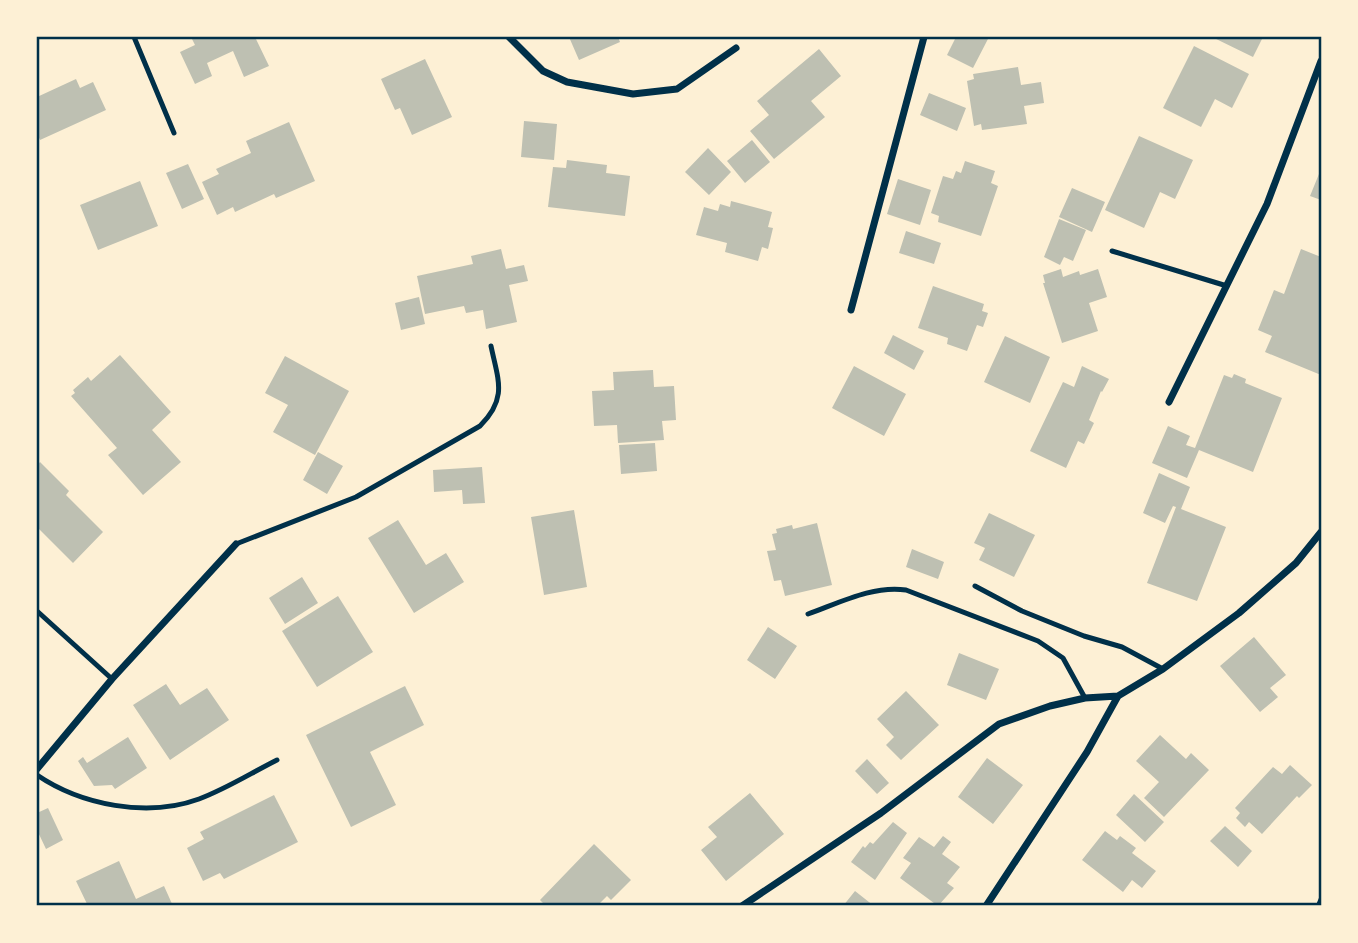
<svg xmlns="http://www.w3.org/2000/svg" width="1358" height="943" font-family="'Archivo Narrow',sans-serif">
<rect width="100%" height="100%" fill="#fdf0d5"/>
<path fill="#bec0b2" d="M191 37H255L269 66 244 77 233 51 207 63 212 76 195 84 180 52 195 45Z
M569 37H618L620 42 579 60Z
M956 37H989L973 68 947 55Z
M1212 37H1263L1253 57Z
M1194 46 1249 74 1232 108 1215 99 1201 127 1163 108Z
M819 49 841 76 811 101 825 117 774 159 750 131 769 115 757 101Z
M425 59 452 117 412 135 400 108 395 110 381 79Z
M1018 67 1021 85 1041 82 1044 103 1024 106 1027 124 982 130 981 124 974 126 967 81 974 79 973 74Z
M76 79 80 88 93 82 106 110 40 140 37 133V97Z
M929 93 966 108 957 131 920 115Z
M524 121 557 124 554 160 521 157Z
M289 122 315 181 276 198 274 194 235 212 233 207 217 215 202 182 219 174 216 169 251 153 246 141Z
M1139 136 1193 160 1175 199 1160 192 1144 228 1105 210Z
M752 140 770 162 745 183 727 161Z
M708 148 731 172 709 195 685 172Z
M567 160 607 165 606 173 630 176 625 216 548 207 553 167 566 168Z
M965 161 995 171 991 183 998 186 981 236 938 222 939 216 931 213 943 176 953 179 956 171 961 173Z
M188 164 204 199 182 209 166 173Z
M1321 169V200L1310 196Z
M898 179 931 190 920 225 887 214Z
M140 181 158 226 98 250 80 205Z
M1072 188 1105 202 1092 232 1059 217Z
M731 201 772 212 768 227 773 228 768 249 762 247 758 261 725 252 727 243 696 235 704 207 718 211 720 204 730 207Z
M1059 219 1086 230 1073 261 1064 257 1060 265 1044 257Z
M906 231 941 243 934 264 899 253Z
M501 249 506 269 524 265 528 281 509 285 517 322 486 329 483 310 466 313 464 306 425 314 417 276 473 264 471 256Z
M1301 249 1321 257V375L1265 352 1272 336 1258 330 1274 290 1284 294Z
M1061 269 1063 277 1079 271 1080 275 1098 269 1107 297 1089 303 1098 331 1062 343 1043 283H1045L1043 275Z
M933 286 984 304 982 311 988 313 983 327 977 325 967 351 947 344 948 338 918 328Z
M419 297 425 324 401 330 395 303Z
M893 335 924 351 914 370 884 353Z
M1005 336 1050 357 1030 403 984 382Z
M120 355 171 412 152 430 181 462 143 495 108 455 117 448 71 396 75 393 73 390 88 377 91 381Z
M285 356 349 391 315 455 273 432 288 405 265 393Z
M854 366 906 394 884 436 832 408Z
M1082 366 1109 379 1102 392 1101 391 1089 420 1094 423 1084 444 1078 441 1066 468 1030 451 1063 382 1074 387Z
M653 370 654 387 674 386 676 420 662 421 664 440 618 443 617 425 594 426 592 391 614 390 613 372Z
M1234 374 1246 379 1245 383 1282 398 1253 472 1199 450 1187 478 1152 463 1168 426 1190 436 1186 445 1195 448 1224 375 1232 378Z
M655 443 657 471 621 474 619 445Z
M318 452 343 466 327 494 303 480Z
M40 462 69 491 66 495 103 532 73 563 37 527V466Z
M482 467 485 503 463 504 462 490 434 492 433 470Z
M1159 473 1190 487 1181 509 1226 527 1197 601 1147 583 1176 507 1173 506 1165 523 1143 513Z
M574 510 587 587 544 595 531 517Z
M989 513 1035 535 1014 577 979 560 985 548 974 543Z
M398 520 426 565 446 553 464 582 414 613 368 538Z
M817 523 832 585 785 596 781 580 774 581 767 551 776 550 772 534 777 533 776 529 792 525 793 529Z
M912 549 944 562 938 579 906 567Z
M302 577 318 603 285 624 269 598Z
M338 596 373 652 317 687 282 631Z
M768 627 797 646 775 679 747 660Z
M1254 637 1286 675 1270 688 1278 697 1260 712 1220 666Z
M959 653 999 669 986 700 947 685Z
M166 684 180 705 207 688 229 720 170 760 133 705Z
M405 686 424 725 370 752 396 805 351 827 306 735Z
M906 691 939 725 901 760 886 745 894 737 877 719Z
M1160 735 1186 759 1191 753 1209 770 1164 817 1144 798 1159 782 1136 761Z
M128 737 147 768 115 789 112 785 94 786 78 761 83 757 87 763Z
M987 758 1023 785 993 824 958 797Z
M867 759 889 783 877 794 855 771Z
M1290 765 1312 785 1299 798 1297 796 1262 834 1249 822 1245 827 1236 818 1240 813 1235 808 1273 767 1282 774Z
M750 793 784 834 726 881 701 850 717 837 708 827Z
M1134 794 1164 822 1145 842 1116 815Z
M274 795 298 842 224 879 220 873 203 881 187 848 204 839 200 832Z
M48 808 63 840 46 849 37 830V813Z
M893 822 907 833 875 880 851 862 863 846 865 848 870 842 873 844Z
M1225 826 1252 851 1238 867 1210 841Z
M1105 831 1117 840 1120 836 1136 848 1132 853 1156 871 1142 888 1132 880 1123 892 1082 860Z
M943 836 951 842 942 854 960 867 947 883 954 888 938 906 900 878 911 863 903 858 919 837 934 847Z
M594 844 631 880 611 900 607 896 597 906H546L540 900Z
M119 861 136 899 164 886 173 906H88L76 881Z
M855 891 874 906H843Z"/>
<g fill="none" stroke-linecap="round" stroke-linejoin="round">
<path stroke="#003049" stroke-width="4.5" d="M1318 906 1321 899"/>
<path stroke="#003049" stroke-width="5" d="M134 37 174 133
M1112 251 1227 286
M236 544 356 497 480 426C508 398 498 380 491 346
M975 586 1022 611 1084 636 1122 647 1163 669
M37 611 112 679
M808 614C839 603 873 585 906 590L1038 641 1063 658 1085 698
M37 775C81 805 147 818 199 799 226 789 251 773 277 760"/>
<path stroke="#003049" stroke-width="7" d="M509 37 543 71 567 82 633 94 677 89 736 48
M851 310 924 37
M1169 402 1267 204 1321 61
M37 769 112 679 236 544
M742 906 881 813 999 724 1050 706 1085 698 1118 696
M986 906 1087 752 1118 696 1163 669 1239 613 1296 563 1321 532"/>
</g>
<rect width="1358" height="943" fill="none" stroke="#fdf0d5" stroke-width="77"/>
<rect x="38" y="38" width="1282" height="866" fill="none" stroke="#003049" stroke-width="2.5"/>
</svg>
